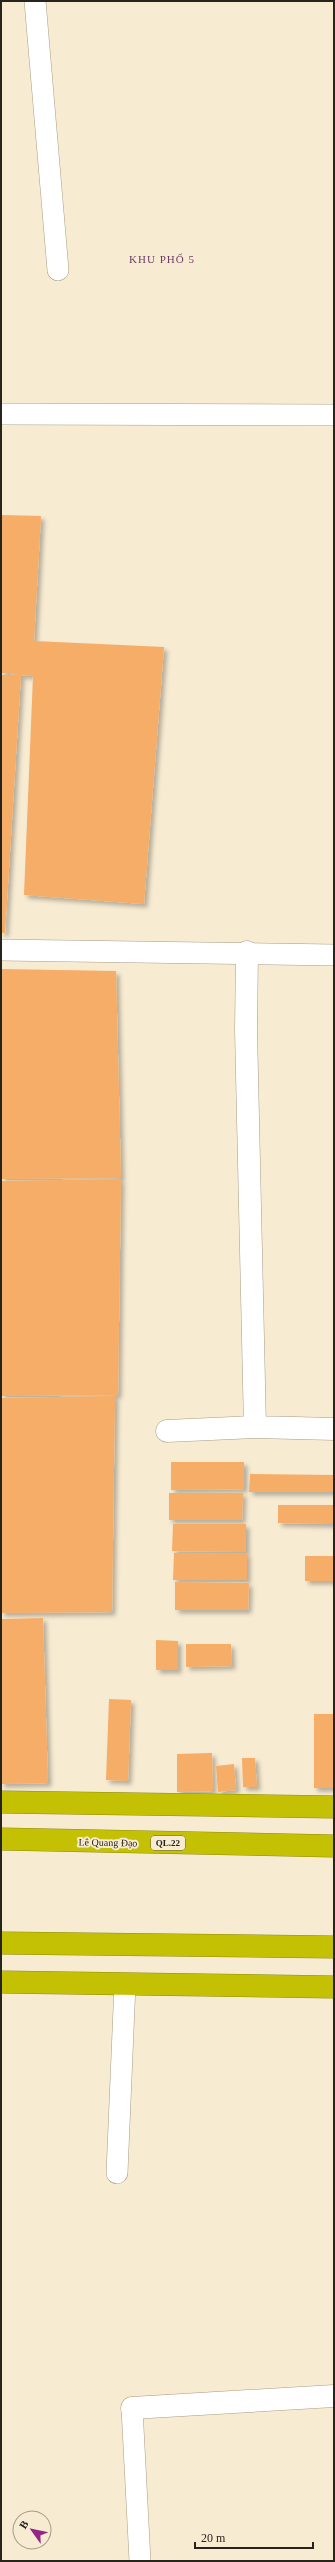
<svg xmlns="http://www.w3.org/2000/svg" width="335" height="2562" font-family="'Times New Roman',serif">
<defs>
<filter id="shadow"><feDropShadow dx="3.5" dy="3.5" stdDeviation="2" flood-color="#0004"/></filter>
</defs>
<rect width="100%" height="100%" fill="#f7ebd2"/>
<path fill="#f6ad67" filter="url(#shadow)" d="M1 515 41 516 34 641 164 647 144 904 24 895 33 676 21 675 5 933H1V675H19L1 673Z
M1 969 116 971 121 1178 1 1179Z
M121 1179 118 1395 1 1396V1181Z
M115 1396 112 1612 1 1613V1398Z
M171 1462H244V1489L171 1490Z
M250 1474 334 1475V1492H249Z
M169 1493H243L242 1520H169Z
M278 1505H334V1524L278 1523Z
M173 1524H246V1552L172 1551Z
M174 1553H247V1580H173Z
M305 1556H334V1581H305Z
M175 1582 249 1583 248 1610H175Z
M43 1618 48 1783 1 1784V1619Z
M156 1640 178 1641V1670H156Z
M186 1644H231L232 1666 186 1667Z
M109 1699 131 1700 128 1781 106 1780Z
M314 1714H334V1788H314Z
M212 1753 213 1791 177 1792V1754Z
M242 1758H255L257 1787H243Z
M234 1764 236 1790 218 1792 216 1766Z"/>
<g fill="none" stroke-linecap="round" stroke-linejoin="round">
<defs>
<path id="lane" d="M35 1 58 270
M1 414 334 415
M1 950 334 955
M117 2173 125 1984
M132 2408 140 2561"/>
<path id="street" d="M247 952 246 1030 255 1427
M167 1431 255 1427 334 1429
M132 2408 334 2396"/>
<path id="highway" d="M1 1802 334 1807
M1 1839 334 1846
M1 1943 334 1947
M1 1982 334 1987"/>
</defs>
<use href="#lane" stroke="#a89d86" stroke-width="22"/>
<use href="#street" stroke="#a89d86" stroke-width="23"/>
<use href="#highway" stroke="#8e8a0d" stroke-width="23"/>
<use href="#lane" stroke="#fff" stroke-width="21"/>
<use href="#street" stroke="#fff" stroke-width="22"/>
<use href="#highway" stroke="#c4c105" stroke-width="22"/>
</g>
<g text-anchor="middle" stroke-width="4" stroke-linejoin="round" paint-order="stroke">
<rect fill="#f7ebd2" stroke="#676052" stroke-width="1" x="151" y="1836" width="34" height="14" rx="3"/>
<g font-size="9" font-weight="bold" fill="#29241b">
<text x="168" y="1846">QL.22</text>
</g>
<g font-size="10" fill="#29241b" stroke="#f7ebd2">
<text transform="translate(108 1842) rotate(1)" y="4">Lê Quang Đạo</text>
</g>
<g font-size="11" letter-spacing="1" fill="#713b69" stroke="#f7ebd2">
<text x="162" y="263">KHU PHỐ 5</text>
</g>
</g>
<rect width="335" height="2562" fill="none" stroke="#29241b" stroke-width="4"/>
<g transform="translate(32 2530) rotate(303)"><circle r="19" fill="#f7ebd2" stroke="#a59b89"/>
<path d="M0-3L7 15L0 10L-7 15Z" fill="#942688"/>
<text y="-6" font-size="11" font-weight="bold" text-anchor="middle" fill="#29241b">B</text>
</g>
<path d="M195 2542v6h118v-6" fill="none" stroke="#29241b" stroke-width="2"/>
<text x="201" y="2542" font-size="12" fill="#29241b" stroke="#f7ebd2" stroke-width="3" paint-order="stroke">20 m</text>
</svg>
